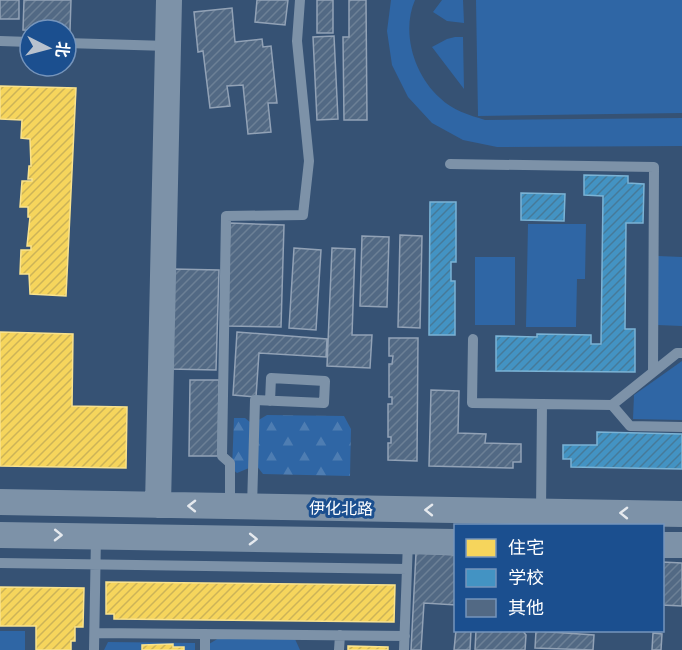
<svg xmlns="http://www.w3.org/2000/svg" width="682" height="650" font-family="Raleway,'Noto Sans SC',sans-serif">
<defs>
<pattern id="forest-firs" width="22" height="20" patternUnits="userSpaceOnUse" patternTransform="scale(1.5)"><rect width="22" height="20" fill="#2f66a5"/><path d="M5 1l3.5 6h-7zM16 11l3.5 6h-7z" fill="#4e7db2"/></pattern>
<pattern id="homes-hatch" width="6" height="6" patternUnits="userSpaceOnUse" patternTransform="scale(1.5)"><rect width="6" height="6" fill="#f6d55c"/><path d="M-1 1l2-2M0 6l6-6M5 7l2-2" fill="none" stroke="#ccb358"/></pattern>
<pattern id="schools-hatch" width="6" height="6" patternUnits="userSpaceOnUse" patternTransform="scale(1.5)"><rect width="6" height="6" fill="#4393c3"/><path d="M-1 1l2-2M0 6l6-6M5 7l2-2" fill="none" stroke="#467a99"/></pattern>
<pattern id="building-hatch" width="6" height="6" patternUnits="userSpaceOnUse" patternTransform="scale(1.5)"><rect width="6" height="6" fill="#526984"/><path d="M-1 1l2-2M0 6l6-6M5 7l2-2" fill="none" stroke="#6c8096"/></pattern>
</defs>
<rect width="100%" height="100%" fill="#365274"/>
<path fill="#2f66a5" d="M391 0H415C401 32 414 75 440 98 452 110 469 115 485 120L682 118V146L497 147 463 140 432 123 408 97 392 65 387 31Z
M442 0H463L464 23 447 21 433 12Z
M476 0H682V113L478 116Z
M455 37H463L464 89 432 47 447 39Z
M528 224H586L585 279H577L576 327H526Z
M658 256 682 257V326L657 325Z
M475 257H515V325H475Z
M682 361V420L633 419 634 395Z
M0 631H25V650H0Z
M219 638 295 639 300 650H209V644Z
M108 642 195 643V650H104Z"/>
<path fill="url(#forest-firs)" d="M267 415 344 416 351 429 350 476 263 474 256 465 257 421Z
M234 418H245L251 423 249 468 237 473 232 469Z"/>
<path fill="url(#homes-hatch)" stroke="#f9e28d" stroke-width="1.5" d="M0 86 76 88 66 296 30 294 29 274H20L21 250H31V246H27L30 217H28V207H20L22 181H32V179H28L29 166H31L30 139 21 138 22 120 0 119Z
M0 332 73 334 72 406 127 407 126 468 0 466Z
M106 582 395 585 394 622 114 619V614H106Z
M0 587 84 588 83 627H75V641H71V650H36V626H0Z
M173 644V647H184V650H142V645Z
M348 646 388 647V650H348Z"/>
<path fill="url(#schools-hatch)" stroke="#7bb3d5" stroke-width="1.5" d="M584 175 628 176V183L644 184 643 223H626L625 329H635V372L496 371V336L537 337V334L591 335V344H601L603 196 584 195Z
M521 193 565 194 564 221 521 220Z
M430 202H456V262H451V281H455V335H429Z
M597 432 682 434V469L571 467V459H563V445H597Z"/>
<path fill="url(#building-hatch)" stroke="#92a2b6" stroke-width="1.5" d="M0 0H19V19H0Z
M24 0H71L70 31 23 30Z
M257 0H288L285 25 255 22Z
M317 0H333V33H317Z
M349 0H366L367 120H344L343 37H349Z
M232 8 235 42 262 39 263 47 271 46 277 103H268L271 132 248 134 243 85 227 86 230 106 210 108 203 51 198 52 194 12Z
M334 36 338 119 317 120 313 37Z
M230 223 284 225 281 327 227 326Z
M400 235 422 236 420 328 398 327Z
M362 236 389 237 387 307 360 306Z
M294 248 321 250 316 330 289 328Z
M332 248 355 249 352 335H372L370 368 327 366Z
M173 269 219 270 216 370 170 369Z
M237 332 327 339 326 357 259 353 256 397 233 395Z
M389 338H418L417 461 388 460V443H391V437H388V404H392V397H389V364H392L393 356H389Z
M190 380H219L218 456H189Z
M431 390 459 391 458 433 486 434 485 443 521 444V462H513V468L429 466Z
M416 553 456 555V605L424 603 421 650H411Z
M662 562 682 563V606L662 605Z
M456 630H471L470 650H454Z
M476 630H522L526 635 525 650H475Z
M536 631 594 635 593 650 535 648Z
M653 633 662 634 661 650H652Z"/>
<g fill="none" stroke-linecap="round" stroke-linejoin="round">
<path stroke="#7d92a8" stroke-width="10" d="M0 41 30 42
M66 43 168 46
M450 164 654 167 653 372
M473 339 472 403 542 404 541 512
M542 404 612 405 630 426 682 427
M612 405 677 353H682
M230 507V463L222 456 226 216 303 215 309 161 297 41 300 0
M252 507 255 400 324 403 325 381 271 378 270 401
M0 563 407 569
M95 633 405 636
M94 650 96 536
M205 650V634
M339 650 340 635
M404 650 408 541"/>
<path stroke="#7d92a8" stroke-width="26" d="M0 502 682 514
M158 505 169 0
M0 535 456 542
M662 545H682"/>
</g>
<defs><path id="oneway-chevron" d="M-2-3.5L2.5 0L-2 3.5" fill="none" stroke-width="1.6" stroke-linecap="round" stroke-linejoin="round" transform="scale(1.5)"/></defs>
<g stroke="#e5e9ee">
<use href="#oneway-chevron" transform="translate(192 506) rotate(-179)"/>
<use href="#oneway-chevron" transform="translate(429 510) rotate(-179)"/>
<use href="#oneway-chevron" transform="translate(624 513) rotate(-179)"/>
<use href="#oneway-chevron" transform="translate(58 535) rotate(1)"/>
<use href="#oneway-chevron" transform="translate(253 539) rotate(1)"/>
</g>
<g text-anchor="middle" stroke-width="6" stroke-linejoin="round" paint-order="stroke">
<g font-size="16" fill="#fff" stroke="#1b4f8f">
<text transform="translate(341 508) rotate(1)" y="6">伊化北路</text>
</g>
</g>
<rect x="454" y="524" width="210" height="108" fill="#1b4f8f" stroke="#7695bc" stroke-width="1.5"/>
<rect x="466" y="539" width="30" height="18" fill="#f6d55c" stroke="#7695bc" stroke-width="1.5"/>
<text x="508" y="554" font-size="18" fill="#ffffff">住宅</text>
<rect x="466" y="569" width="30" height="18" fill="#4393c3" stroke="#7695bc" stroke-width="1.5"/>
<text x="508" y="584" font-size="18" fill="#ffffff">学校</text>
<rect x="466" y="599" width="30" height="18" fill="#526984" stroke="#7695bc" stroke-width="1.5"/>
<text x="508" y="614" font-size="18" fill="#ffffff">其他</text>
<g transform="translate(48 48) rotate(96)"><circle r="28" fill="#1b4f8f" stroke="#7695bc" stroke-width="1.5"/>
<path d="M0-4.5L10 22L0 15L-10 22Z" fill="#b9c2ce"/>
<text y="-9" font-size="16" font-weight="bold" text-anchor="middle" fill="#ffffff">北</text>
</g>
</svg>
